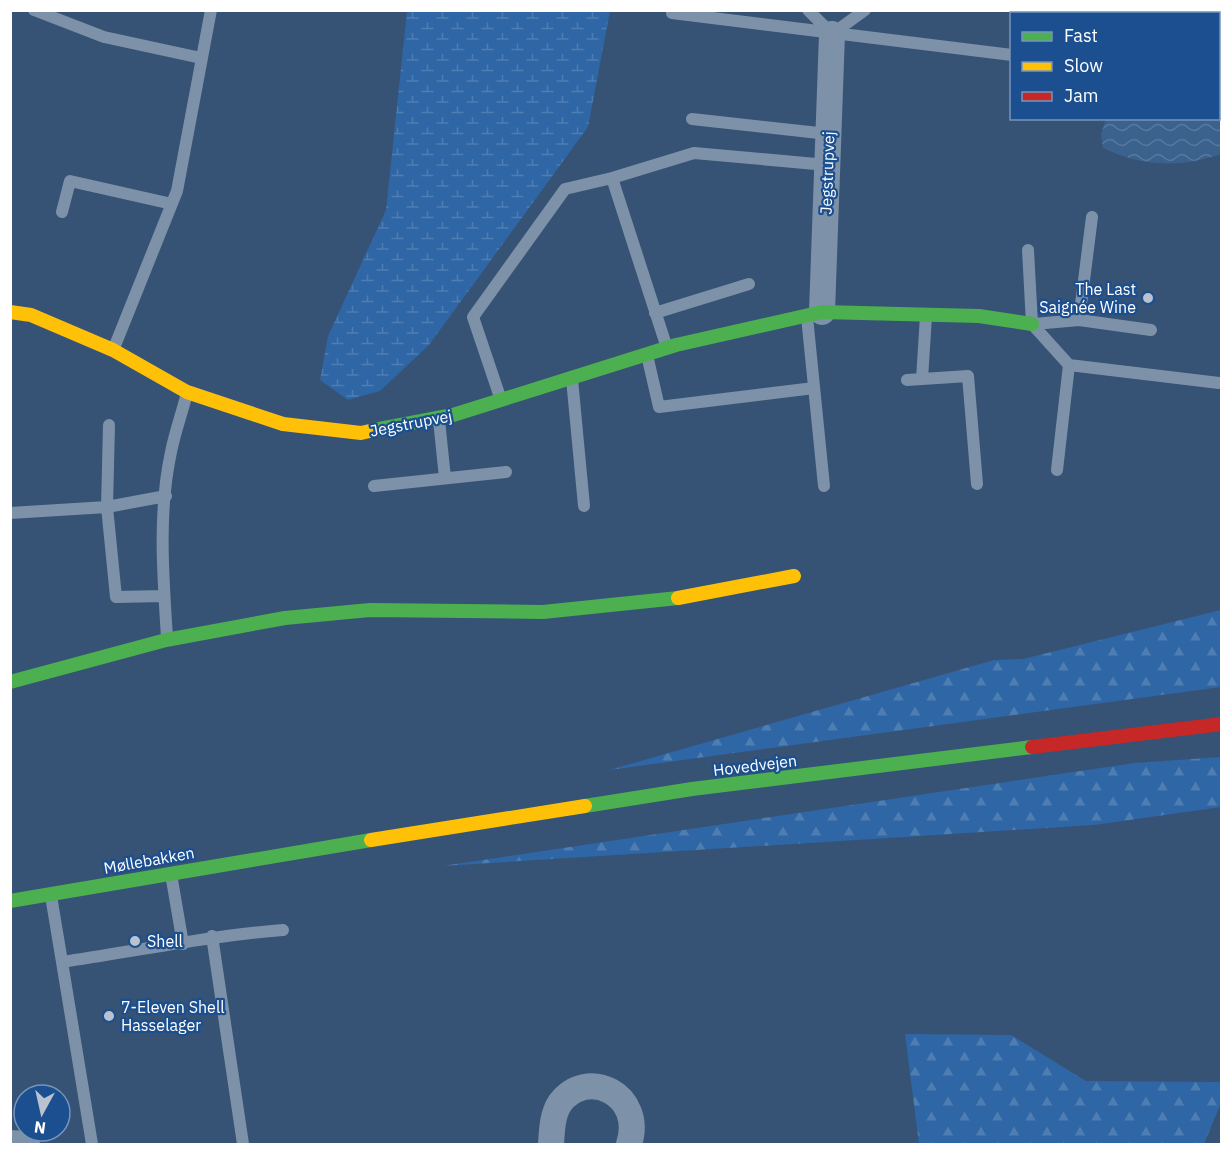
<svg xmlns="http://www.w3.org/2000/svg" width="1232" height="1155" font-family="'IBM Plex Sans',sans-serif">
<defs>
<pattern id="forest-firs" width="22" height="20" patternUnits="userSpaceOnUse" patternTransform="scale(1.5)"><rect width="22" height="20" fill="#2f66a5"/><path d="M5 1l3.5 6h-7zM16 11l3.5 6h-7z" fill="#4e7db2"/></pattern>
<pattern id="wetland-marsh" width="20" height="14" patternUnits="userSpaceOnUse" patternTransform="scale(1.5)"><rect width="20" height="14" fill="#2f66a5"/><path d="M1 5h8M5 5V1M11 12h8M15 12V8" fill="none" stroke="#4e7db2"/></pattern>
<pattern id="water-waves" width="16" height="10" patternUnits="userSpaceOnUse" patternTransform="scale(1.5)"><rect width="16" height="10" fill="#3b618d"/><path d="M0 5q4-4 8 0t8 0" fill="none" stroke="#58799e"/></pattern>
</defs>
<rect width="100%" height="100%" fill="#365274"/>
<path fill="#2f66a5" d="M1074 11H1221V55L1219 56 1218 14H1075Z"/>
<path fill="url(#forest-firs)" d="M1221 610V687L609 770 994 660 1023 659Z
M1221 757V807L1094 825 442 866 1134 763Z
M905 1034 1011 1035 1086 1081 1221 1082V1103L1204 1144H919Z"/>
<path fill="url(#wetland-marsh)" d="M407 11H610L588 127 429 345 380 391 348 400 320 380 328 336 386 210Z"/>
<path fill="url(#water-waves)" d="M1219 83 1222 85 1221 154C1181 168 1142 167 1103 148L1101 134 1106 119 1218 118Z"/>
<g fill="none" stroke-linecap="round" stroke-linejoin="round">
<path stroke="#7d92a8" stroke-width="12" d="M34 10 104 37 201 58
M808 10 832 34
M672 13 1012 55
M832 34 865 10
M692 119 828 134
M62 212 70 181 172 204
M1092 217 1079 320 1151 330
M1028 250 1032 324 1069 365
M655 313 749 284
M807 317 824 486
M1034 324 1079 320
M114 348 177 191 211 10
M667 348 612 178 694 153 827 165
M647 355 659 407 814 388
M572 379 584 506
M922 379 926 316
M907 380 968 376 977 484
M501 400 473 317 565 189 612 178
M439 420 445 478
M109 425 107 507 116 597 164 596
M1057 470 1069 365 1219 383
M374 486 506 472
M10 513 107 507 166 496
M167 637C163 576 158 512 171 452 175 432 182 413 187 393
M171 874 183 944
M51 896 62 962C136 951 209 936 283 930
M212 936 243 1144
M62 962 92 1144"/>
<path stroke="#7d92a8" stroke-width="26" d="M822 312 832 34
M10 1143 27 1144
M551 1144C552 1131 552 1115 560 1103 587 1066 645 1095 629 1144"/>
<path stroke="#4caf50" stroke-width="14" d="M374 430 453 415 676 345 822 312 979 316 1032 324
M10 682 166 640 285 618 370 610 543 612 678 598
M585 806 692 789 1032 747
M10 901 371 840"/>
<path stroke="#ffc107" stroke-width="14" d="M10 312 31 315 113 350 187 392 283 424 361 433 374 430
M678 598 794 576
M371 840 585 806"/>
<path stroke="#c62828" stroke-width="14" d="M1032 747 1222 724"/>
</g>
<g fill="#b9c2ce" stroke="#1b4f8f" stroke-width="2">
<circle cx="1148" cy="298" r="6"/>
<circle cx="135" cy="941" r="6"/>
<circle cx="109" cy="1016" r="6"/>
</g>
<g text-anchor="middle" stroke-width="4.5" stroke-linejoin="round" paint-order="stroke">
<g font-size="16" fill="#fff" stroke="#1b4f8f">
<text transform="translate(827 173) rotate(-88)" y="6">Jegstrupvej</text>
<text transform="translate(411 423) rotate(-11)" y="6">Jegstrupvej</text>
<text transform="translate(755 765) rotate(-7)" y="6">Hovedvejen</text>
<text transform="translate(149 860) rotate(-10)" y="6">Møllebakken</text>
</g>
<g font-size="16" fill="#fff" stroke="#1b4f8f" text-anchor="start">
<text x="1136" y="295" text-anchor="end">The Last<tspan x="1136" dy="18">Saignée Wine</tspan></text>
<text x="147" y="947">Shell</text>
<text x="121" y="1013">7-Eleven Shell<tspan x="121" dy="18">Hasselager</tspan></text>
</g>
</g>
<rect width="1232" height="1155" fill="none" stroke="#ffffff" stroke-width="24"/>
<rect x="1010" y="12" width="210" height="108" fill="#1b4f8f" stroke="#7695bc" stroke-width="1.5"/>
<rect x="1022" y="32" width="30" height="9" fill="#4caf50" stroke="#7695bc" stroke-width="1.5"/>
<text x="1064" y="42" font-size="18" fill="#ffffff">Fast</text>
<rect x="1022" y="62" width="30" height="9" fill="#ffc107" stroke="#7695bc" stroke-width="1.5"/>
<text x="1064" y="72" font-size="18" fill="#ffffff">Slow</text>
<rect x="1022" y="92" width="30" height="9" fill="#c62828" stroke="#7695bc" stroke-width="1.5"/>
<text x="1064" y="102" font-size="18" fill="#ffffff">Jam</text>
<g transform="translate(42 1113) rotate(188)"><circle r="28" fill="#1b4f8f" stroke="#7695bc" stroke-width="1.5"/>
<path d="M0-4.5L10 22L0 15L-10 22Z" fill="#b9c2ce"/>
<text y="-9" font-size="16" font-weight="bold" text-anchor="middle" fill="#ffffff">N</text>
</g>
</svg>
